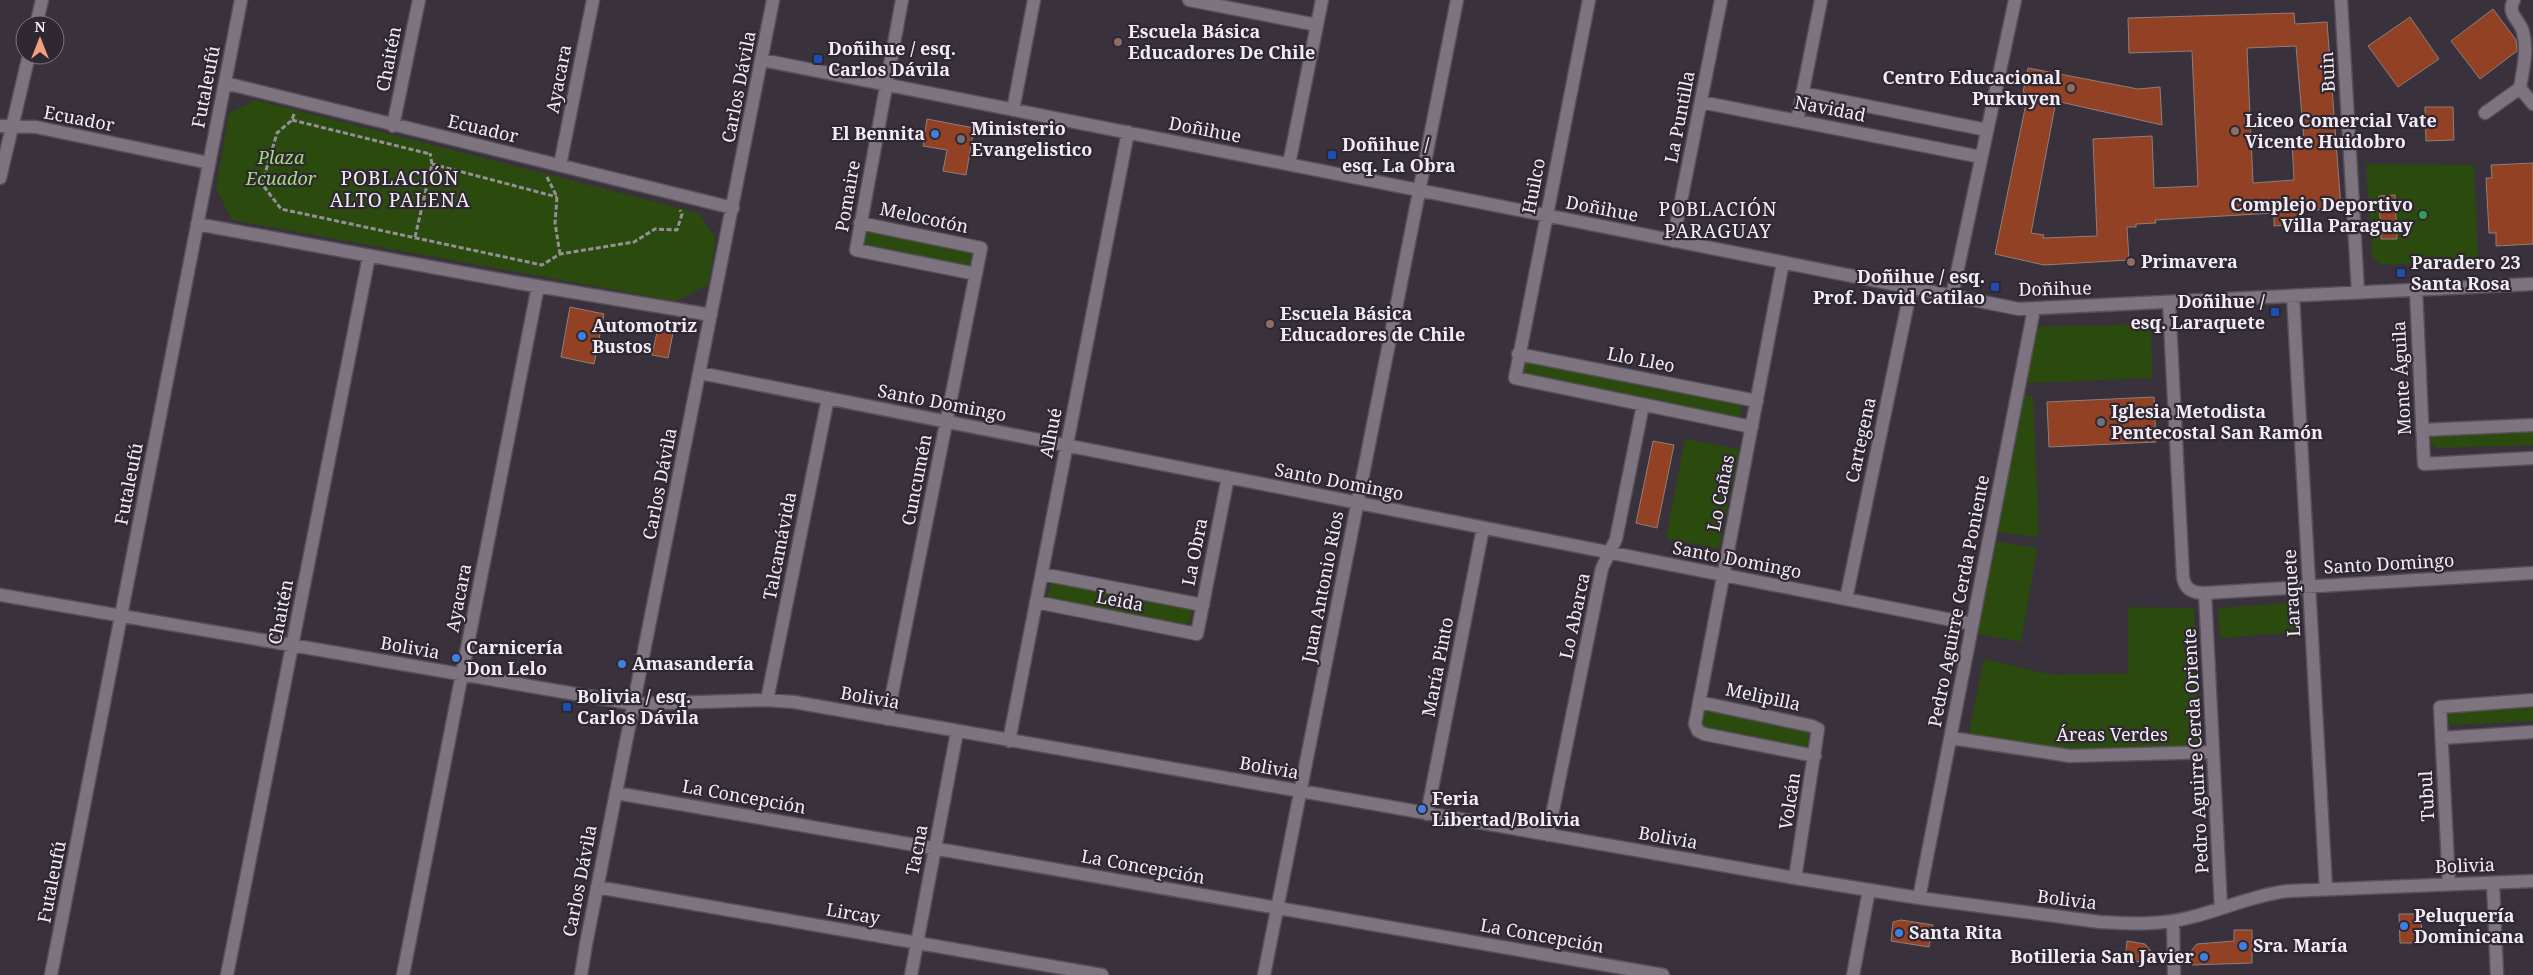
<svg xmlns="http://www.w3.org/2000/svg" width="2533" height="975" font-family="'Noto Serif',serif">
<rect width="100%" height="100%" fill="#39313c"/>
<path fill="#2b4a0e" d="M256 100 699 213 716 240 708 285 676 301 232 220 216 188 229 113Z
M2366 164 2474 165 2478 260 2381 265 2372 256Z
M864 229 974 251 971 269 861 247Z
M2151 324 2152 378 2025 383 2033 327Z
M1523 358 1743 401 1739 420 1520 376Z
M2022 395 2033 396 2039 537 1998 532Z
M2533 427V445L2436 448 2429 441 2433 434Z
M1685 439 1739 449 1719 549 1666 538Z
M1993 541 2037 548 2021 642 1977 634Z
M1051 581 1192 608 1189 625 1047 601Z
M2299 602 2301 632 2220 638 2218 608Z
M2128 607 2194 608 2199 754 2071 758 1968 738 1984 659 2053 675 2128 673Z
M2533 703V721L2451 725 2446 719V713Z
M1708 710 1809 729 1814 733 1813 744 1807 747 1705 727 1701 724 1703 713Z"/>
<path fill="#924124" stroke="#907f79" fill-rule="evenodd" d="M2493 9 2516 40 2517 51 2480 79 2451 41Z
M2294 13 2295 24 2327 22 2341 208 2302 211 2303 224 2274 226V213L2155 220 2156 223 2136 224V227H2127L2129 260 2044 265 1995 254 2028 94 2023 92 2028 68 2138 89 2160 87 2162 125 2056 101 2031 233 2044 235 2043 238 2097 236 2093 139 2152 136 2154 188 2198 186 2192 51 2129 53 2128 18ZM2296 46 2304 140 2292 141 2294 180 2253 183 2247 48Z
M2410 17 2439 59 2398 87 2368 46Z
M2425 107H2453L2454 140 2426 141Z
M927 119 974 128 966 175 943 171 947 150 923 146Z
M2533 163V244L2496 246V233H2489L2486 178H2492L2491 165Z
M2395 195 2397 239H2381L2379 196Z
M570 307 604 314 594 364 561 357Z
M659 323 669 325 673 333 668 358 652 355Z
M2154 397 2156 442 2049 447 2047 402Z
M1653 441 1674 445 1657 528 1636 523Z
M2399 914H2421L2422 943H2400Z
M1901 920 1933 925 1929 947 1891 941 1893 922Z
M2234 930H2252V963L2192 965 2191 951 2197 944 2234 941Z
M2127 941 2145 944 2151 951 2149 963 2125 960Z"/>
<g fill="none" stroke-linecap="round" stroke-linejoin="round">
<defs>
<path id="minor" d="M902 0 856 250 976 274
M1189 0 1317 25
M1589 0 1515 378 1752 427
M2341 0 2358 292
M36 25 42 0
M762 60 2019 309 2533 284
M225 83 733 208
M2520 88 2533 104
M1802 93 1987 130
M1701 102 1981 157
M1013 110 1034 0
M2485 113 2520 88C2523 69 2528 50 2523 32 2520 20 2506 14 2514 0
M1797 121 1821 0
M0 126 36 127 209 163
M393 126 419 0
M1289 164 1322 0
M560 165 593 0
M0 178 29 55
M860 223 981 248 887 719
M197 224 513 282 711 315
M1673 241 1721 0
M1783 262 1695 724 1698 731 1704 734 1815 756
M2416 290 2424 464 2533 458
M1952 296 2015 0
M2293 296 2326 889
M2169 302 2183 577C2185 590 2193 593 2205 593L2533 573
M1518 354 1757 401
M700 373 1972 624
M2422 430 2533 425
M1042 574 1203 605
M2205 593 2221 908
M0 595 634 704 767 700 794 702 1795 878 1919 898 2100 922C2131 924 2162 925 2192 917 2224 909 2254 895 2288 891L2533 881
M1846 599 1911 288
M1036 602 1197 634 1228 477
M767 700 828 398
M1699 702 1812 726 1818 729 1795 878
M1951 738 2070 756 2213 752
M2442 738 2533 732
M1009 741 1128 132
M616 793 1663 975
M1427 814 1483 528
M1548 835 1602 568 1616 539 1643 405
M2493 883 2497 975
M2449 884 2440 707 2533 700
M597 887 1102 975
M1919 898 2034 309
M2173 921 2174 975
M51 975 241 0
M227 975 369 256
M403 975 538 286
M581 975 586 944 773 0
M911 975 957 732
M1264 975 1457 0
M1853 975 1869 890"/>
</defs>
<use href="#minor" stroke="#575059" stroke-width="15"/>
<path stroke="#968f98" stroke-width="3" stroke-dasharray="5 2.5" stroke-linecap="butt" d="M294 114 292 120 277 133 262 184 281 209 542 265 560 254 634 242 655 229 677 230 682 214 680 210
M292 120 430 154
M432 164 557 197
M547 177 557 197 555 223 560 254
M415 237 432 164 430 153"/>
<use href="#minor" stroke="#7d7480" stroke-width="12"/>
</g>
<g fill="#8d6e63" stroke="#2f2732" stroke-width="2">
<circle cx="1118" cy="42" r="5"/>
<circle cx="2071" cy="88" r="5"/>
<circle cx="2235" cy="131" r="5"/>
<circle cx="2131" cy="262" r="5"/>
<circle cx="1270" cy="324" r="5"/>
</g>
<g fill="#1a4fb4" stroke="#2f2732" stroke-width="2">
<rect x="813" y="54" width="10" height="10" rx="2.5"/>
<rect x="1327" y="150" width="10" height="10" rx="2.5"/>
<rect x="2396" y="268" width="10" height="10" rx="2.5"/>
<rect x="1990" y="282" width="10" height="10" rx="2.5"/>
<rect x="2270" y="307" width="10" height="10" rx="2.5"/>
<rect x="562" y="702" width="10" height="10" rx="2.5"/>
</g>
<g fill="#3f7fe0" stroke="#2f2732" stroke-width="2">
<circle cx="935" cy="134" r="5"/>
<circle cx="582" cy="336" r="5"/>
<circle cx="456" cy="658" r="5"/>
<circle cx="622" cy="664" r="5"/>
<circle cx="1422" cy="809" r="5"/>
<circle cx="2404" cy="926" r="5"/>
<circle cx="1899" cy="933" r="5"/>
<circle cx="2243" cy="946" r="5"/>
<circle cx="2204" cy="957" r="5"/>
</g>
<g fill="#6b7280" stroke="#2f2732" stroke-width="2">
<circle cx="961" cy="139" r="5"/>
<circle cx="2101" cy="422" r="5"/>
</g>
<circle fill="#2e9e5b" stroke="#2f2732" stroke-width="2" cx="2423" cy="215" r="5"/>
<g text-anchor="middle" stroke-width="4.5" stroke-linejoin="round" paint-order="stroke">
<g font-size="18" font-weight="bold" fill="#f2edf4" stroke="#2f2732" text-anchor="start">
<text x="1128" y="38">Escuela Básica<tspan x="1128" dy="21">Educadores De Chile</tspan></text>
<text x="828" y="55">Doñihue / esq.<tspan x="828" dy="21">Carlos Dávila</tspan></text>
<text x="2061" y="84" text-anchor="end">Centro Educacional<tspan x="2061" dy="21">Purkuyen</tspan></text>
<text x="2245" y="127">Liceo Comercial Vate<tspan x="2245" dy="21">Vicente Huidobro</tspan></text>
<text x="971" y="135">Ministerio<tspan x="971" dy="21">Evangelistico</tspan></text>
<text x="925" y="140" text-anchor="end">El Bennita</text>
<text x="1342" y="151">Doñihue /<tspan x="1342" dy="21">esq. La Obra</tspan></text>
<text x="2413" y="211" text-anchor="end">Complejo Deportivo<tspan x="2413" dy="21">Villa Paraguay</tspan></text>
<text x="2141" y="268">Primavera</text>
<text x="2411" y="269">Paradero 23<tspan x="2411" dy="21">Santa Rosa</tspan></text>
<text x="1985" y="283" text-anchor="end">Doñihue / esq.<tspan x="1985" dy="21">Prof. David Catilao</tspan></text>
<text x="2265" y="308" text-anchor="end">Doñihue /<tspan x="2265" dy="21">esq. Laraquete</tspan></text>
<text x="1280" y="320">Escuela Básica<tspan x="1280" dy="21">Educadores de Chile</tspan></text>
<text x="592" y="332">Automotriz<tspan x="592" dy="21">Bustos</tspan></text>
<text x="2111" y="418">Iglesia Metodista<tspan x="2111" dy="21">Pentecostal San Ramón</tspan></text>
<text x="466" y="654">Carnicería<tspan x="466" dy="21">Don Lelo</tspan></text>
<text x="632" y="670">Amasandería</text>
<text x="577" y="703">Bolivia / esq.<tspan x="577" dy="21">Carlos Dávila</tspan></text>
<text x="1432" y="805">Feria<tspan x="1432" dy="21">Libertad/Bolivia</tspan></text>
<text x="2414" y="922">Peluquería<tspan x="2414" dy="21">Dominicana</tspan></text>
<text x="1909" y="939">Santa Rita</text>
<text x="2253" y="952">Sra. María</text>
<text x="2194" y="963" text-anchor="end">Botilleria San Javier</text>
</g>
<g font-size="18" fill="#f2edf4" stroke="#2f2732">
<text transform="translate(389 59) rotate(-79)" y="6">Chaitén</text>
<text transform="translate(2328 72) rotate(-93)" y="6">Buin</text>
<text transform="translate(559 79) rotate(-79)" y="6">Ayacara</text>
<text transform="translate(206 87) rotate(-79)" y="6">Futaleufú</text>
<text transform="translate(739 87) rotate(-79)" y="6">Carlos Dávila</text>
<text transform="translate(1830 109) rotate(11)" y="6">Navidad</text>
<text transform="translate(1680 117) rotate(-79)" y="6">La Puntilla</text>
<text transform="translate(79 119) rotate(11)" y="6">Ecuador</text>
<text transform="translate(483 129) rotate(13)" y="6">Ecuador</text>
<text transform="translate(1205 130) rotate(11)" y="6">Doñihue</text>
<text transform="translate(1534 186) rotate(-79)" y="6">Huilco</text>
<text transform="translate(848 196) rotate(-80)" y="6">Pomaire</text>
<text transform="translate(1602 209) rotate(11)" y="6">Doñihue</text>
<text transform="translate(924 218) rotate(12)" y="6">Melocotón</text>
<text transform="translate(2055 289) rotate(-1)" y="6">Doñihue</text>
<text transform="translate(1641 360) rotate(11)" y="6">Llo Lleo</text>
<text transform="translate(2402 378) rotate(-93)" y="6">Monte Águila</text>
<text transform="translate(942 403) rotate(11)" y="6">Santo Domingo</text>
<text transform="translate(1051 433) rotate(-79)" y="6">Alhué</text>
<text transform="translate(1861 440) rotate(-78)" y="6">Cartegena</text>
<text transform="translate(917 480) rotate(-79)" y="6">Cuncumén</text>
<text transform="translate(1339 482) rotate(11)" y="6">Santo Domingo</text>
<text transform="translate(129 484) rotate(-79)" y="6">Futaleufú</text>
<text transform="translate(660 484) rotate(-79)" y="6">Carlos Dávila</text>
<text transform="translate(1721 493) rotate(-79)" y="6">Lo Cañas</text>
<text transform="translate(780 546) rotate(-79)" y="6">Talcamávida</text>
<text transform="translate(1195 552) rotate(-79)" y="6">La Obra</text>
<text transform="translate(1737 560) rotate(11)" y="6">Santo Domingo</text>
<text transform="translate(2389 564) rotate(-3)" y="6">Santo Domingo</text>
<text transform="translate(1323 587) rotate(-79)" y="6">Juan Antonio Ríos</text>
<text transform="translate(2292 593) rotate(-93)" y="6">Laraquete</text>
<text transform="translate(459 598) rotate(-79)" y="6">Ayacara</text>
<text transform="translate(1120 601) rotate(11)" y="6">Leida</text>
<text transform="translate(1959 601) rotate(-79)" y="6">Pedro Aguirre Cerda Poniente</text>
<text transform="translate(281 612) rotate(-79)" y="6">Chaitén</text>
<text transform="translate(1575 616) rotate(-78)" y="6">Lo Abarca</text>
<text transform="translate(410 648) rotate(10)" y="6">Bolivia</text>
<text transform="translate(1438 667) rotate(-79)" y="6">María Pinto</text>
<text transform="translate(1763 697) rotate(12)" y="6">Melipilla</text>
<text transform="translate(870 698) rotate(10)" y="6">Bolivia</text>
<text x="2112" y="741">Áreas Verdes</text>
<text transform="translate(2196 751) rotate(-93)" y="6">Pedro Aguirre Cerda Oriente</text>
<text transform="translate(1269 768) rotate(10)" y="6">Bolivia</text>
<text transform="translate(2427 796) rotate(-93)" y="6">Tubul</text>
<text transform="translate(744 797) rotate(10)" y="6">La Concepción</text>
<text transform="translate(1790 801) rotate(-81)" y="6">Volcán</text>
<text transform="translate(1668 838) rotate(10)" y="6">Bolivia</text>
<text transform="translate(917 850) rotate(-79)" y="6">Tacna</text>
<text transform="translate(2465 866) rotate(-2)" y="6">Bolivia</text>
<text transform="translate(1143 867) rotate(10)" y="6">La Concepción</text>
<text transform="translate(580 881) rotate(-79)" y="6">Carlos Dávila</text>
<text transform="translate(52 882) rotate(-79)" y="6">Futaleufú</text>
<text transform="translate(2067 900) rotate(7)" y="6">Bolivia</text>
<text transform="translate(853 914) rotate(10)" y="6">Lircay</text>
<text transform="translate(1542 936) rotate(10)" y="6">La Concepción</text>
</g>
<g font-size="18" font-style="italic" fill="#a3de76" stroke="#2f2732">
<text x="281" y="164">Plaza<tspan x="281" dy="21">Ecuador</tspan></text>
</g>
<g font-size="19" letter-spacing="1" fill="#f2edf4" stroke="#2f2732">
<text x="400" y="185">POBLACIÓN<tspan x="400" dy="22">ALTO PALENA</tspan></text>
<text x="1718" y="216">POBLACIÓN<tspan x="1718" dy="22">PARAGUAY</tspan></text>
</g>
</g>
<g transform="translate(40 40)"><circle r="24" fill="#2f2732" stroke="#7d7680"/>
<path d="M0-4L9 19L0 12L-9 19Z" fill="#f39f84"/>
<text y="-8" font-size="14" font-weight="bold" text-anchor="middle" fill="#f2edf4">N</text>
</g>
</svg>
